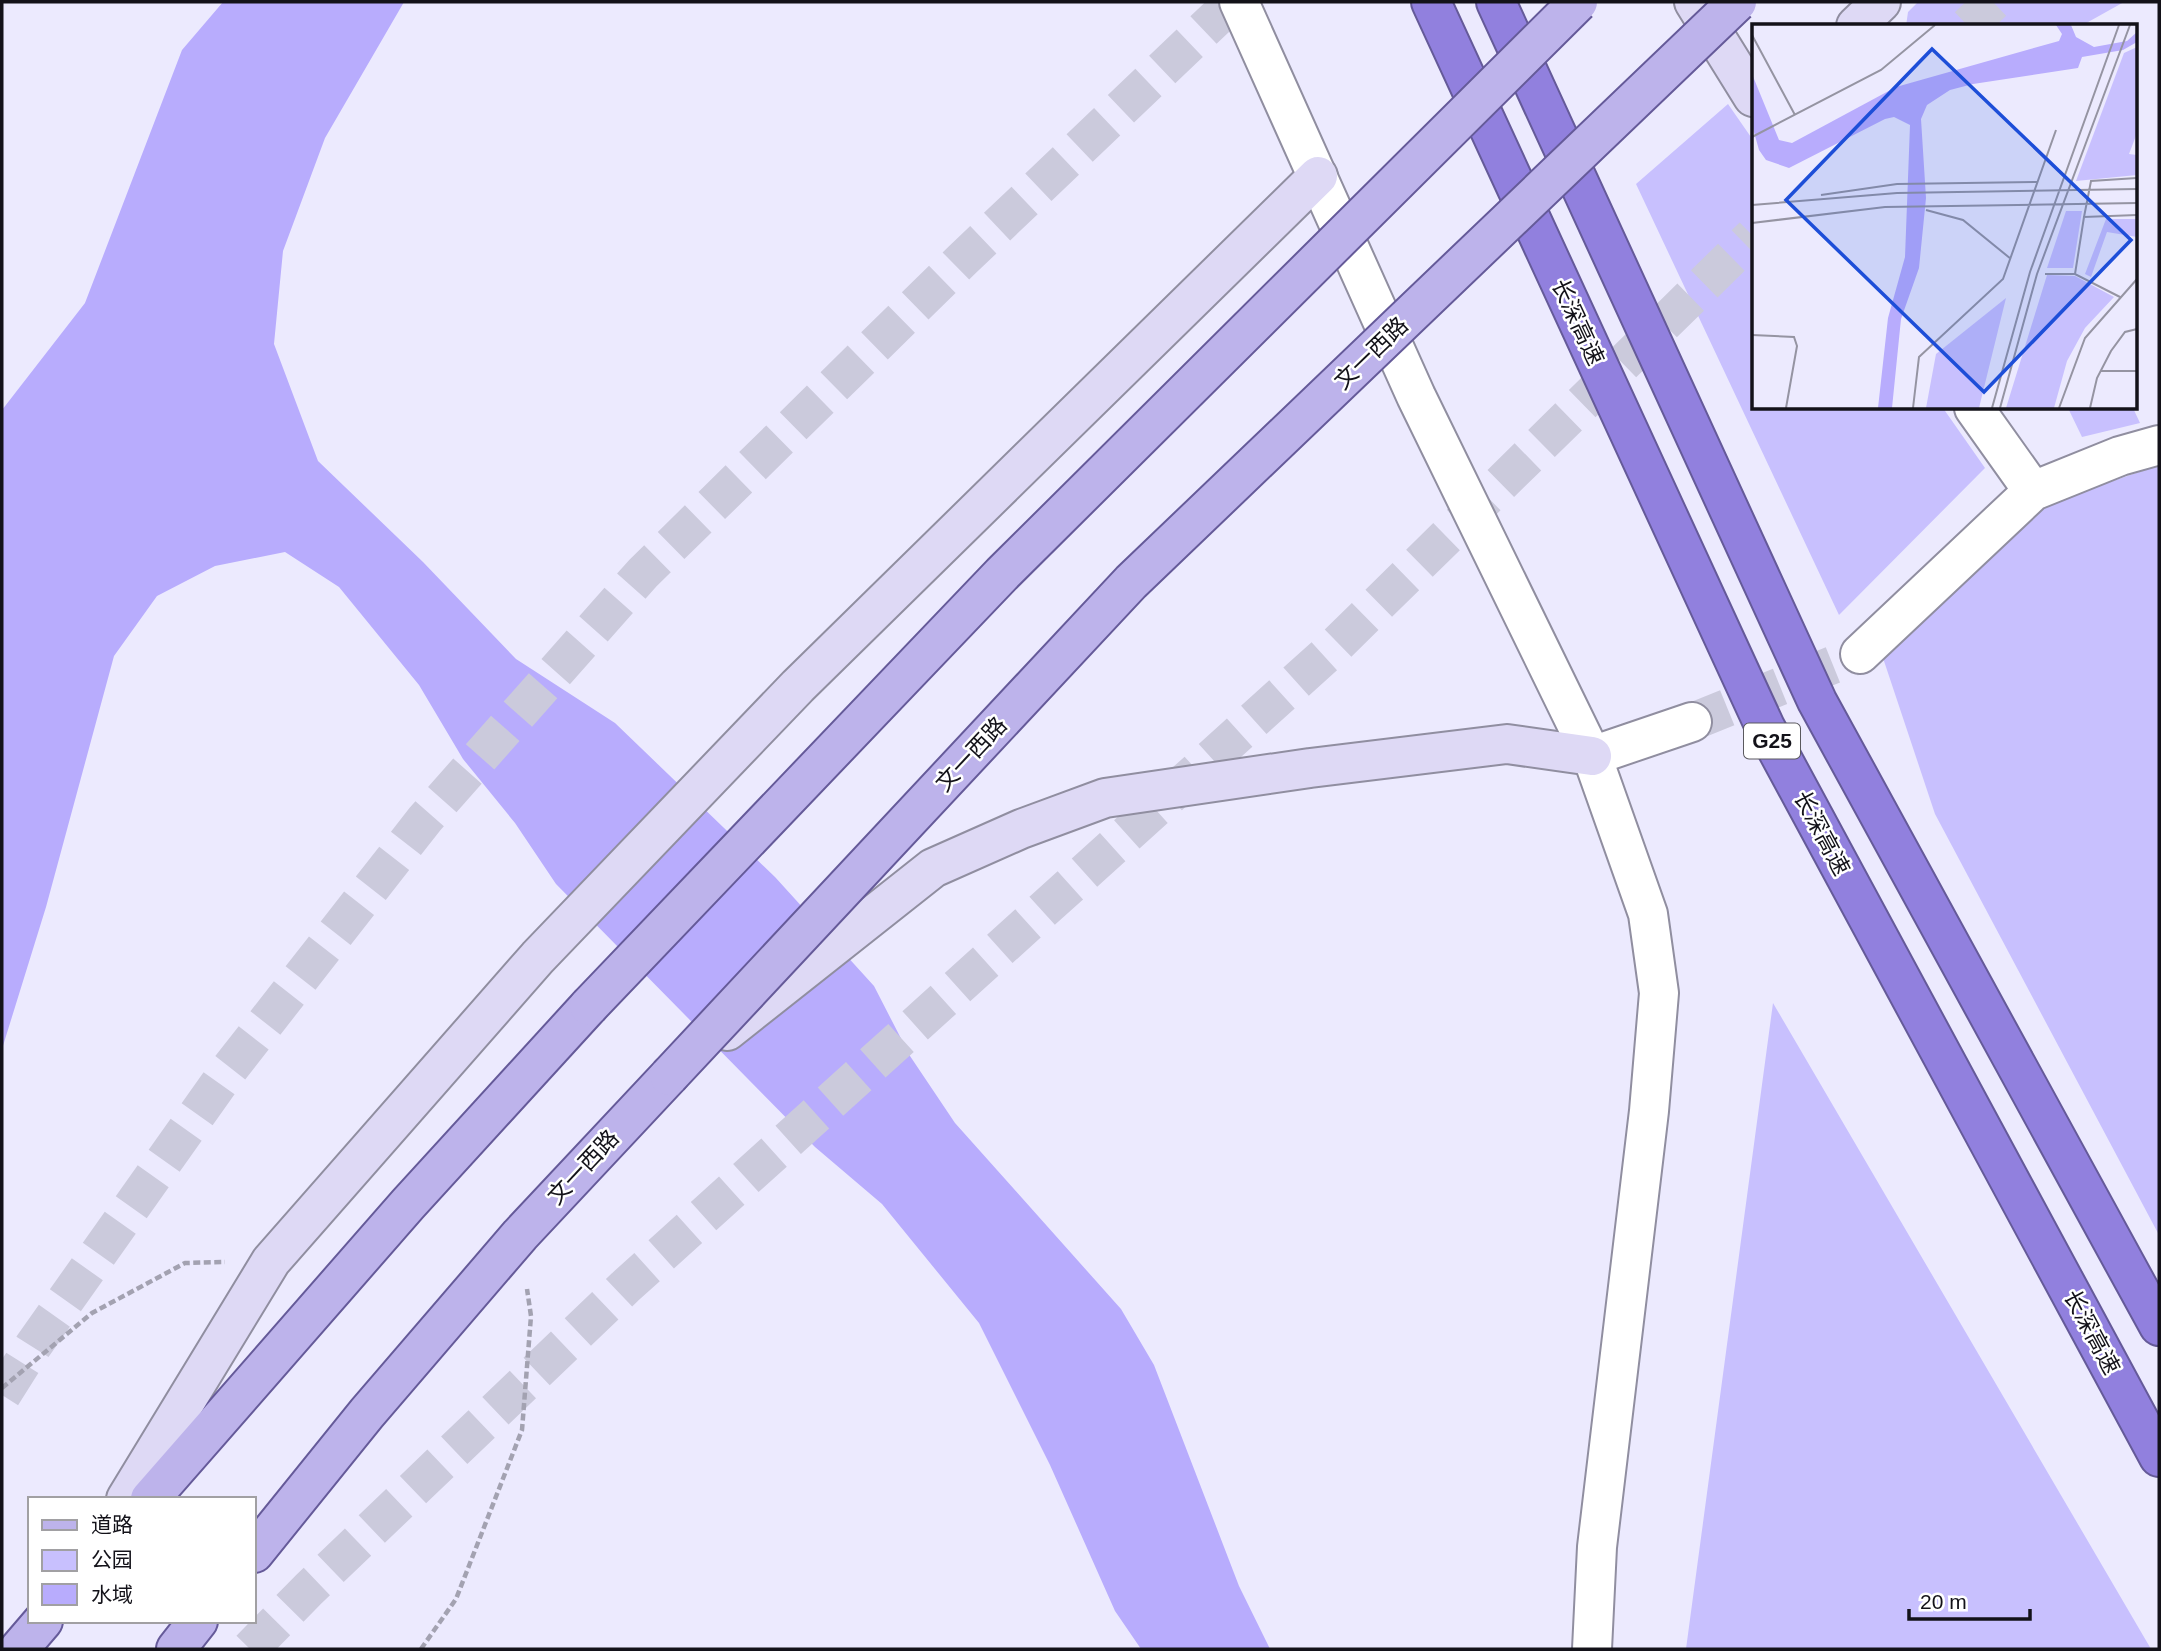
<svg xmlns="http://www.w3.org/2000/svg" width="2161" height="1651" font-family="Arial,'Noto Sans SC',sans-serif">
<rect width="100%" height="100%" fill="#eceafe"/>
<path fill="#c8c0fe" d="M1918 2H2124L2081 26H1906L1908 12Z
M1728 104 1753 140V408H1943L1985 468 1839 615 1636 184Z
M2068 408H2133L2140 423 2082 437Z
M2159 465V1235L1935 814 1880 649 2044 505Z
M1773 1003 2151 1649H1686Z"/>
<path fill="#b8acfd" d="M223 2H404L325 138 283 251 274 344 318 461 423 562 516 659 615 723 775 877 874 986 910 1056 955 1123 1121 1309 1154 1365 1239 1586 1270 1649H1141L1115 1611 1050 1465 979 1323 882 1204 815 1147 556 884 515 823 463 759 419 685 339 587 285 552 215 566 157 596 114 656 46 907 2 1049V410L85 303 182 50Z"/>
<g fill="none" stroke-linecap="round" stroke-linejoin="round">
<path stroke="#cbcadc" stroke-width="38" stroke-dasharray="38 19" stroke-linecap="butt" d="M1692 722 1860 654"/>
<path stroke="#cbcadc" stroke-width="38" stroke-dasharray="38 19" stroke-linecap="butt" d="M1968 26 1993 2
M2 1395 33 1346 227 1072 425 819 643 573 962 260 1233 2
M250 1649 309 1589 625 1287 1329 652 1753 236"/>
<defs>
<path id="minor" d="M1239 2 1416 396 1592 756 1648 914 1659 993 1649 1111 1597 1547 1592 1649"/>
<path id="tertiary" d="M1974 408 2033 491
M1860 654 2033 491 2120 456 2159 445
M1592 756 1692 722"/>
<path id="secondary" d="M1694 2 1753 97
M1856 26 1881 2
M727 1031 933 868 1021 829 1105 798 1310 768 1507 744 1592 756
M126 1499 271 1261 538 957 798 686 1318 176"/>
<path id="primary" d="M150 1499 408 1204 589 1006
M254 1553 367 1413 520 1235 669 1076
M19 1649 43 1621
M176 1649 198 1621"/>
<path id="motorway" d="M1431 2 1765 727 2159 1457
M1496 2 1817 701 2159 1326"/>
</defs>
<use href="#minor" stroke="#908ea0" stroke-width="42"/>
<use href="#tertiary" stroke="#908ea0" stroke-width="42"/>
<use href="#secondary" stroke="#908ea0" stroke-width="42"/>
<use href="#primary" stroke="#655a99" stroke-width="42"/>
<use href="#motorway" stroke="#655a99" stroke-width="42"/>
<path stroke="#a3a2b1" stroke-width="4.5" stroke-dasharray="7 3.5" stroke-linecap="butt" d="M2 1388 92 1313 185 1263 225 1262
M421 1649 456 1599 522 1430 531 1316 527 1289"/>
<use href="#minor" stroke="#fff" stroke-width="38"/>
<use href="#tertiary" stroke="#fff" stroke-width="38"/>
<use href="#secondary" stroke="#ded9f5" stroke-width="38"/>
<use href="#primary" stroke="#bdb3eb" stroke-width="38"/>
<use href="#motorway" stroke="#9180de" stroke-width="38"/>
<defs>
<path id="primary-bridge" d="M589 1006 1002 574 1578 2
M669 1076 1131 582 1737 2"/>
</defs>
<use href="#primary-bridge" stroke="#655a99" stroke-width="42" stroke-linecap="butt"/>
<use href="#primary-bridge" stroke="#bdb3eb" stroke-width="38"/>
</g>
<g text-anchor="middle" stroke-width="5" stroke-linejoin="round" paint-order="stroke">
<rect fill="#fff" stroke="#5a595e" stroke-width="2" x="1744" y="723.5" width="56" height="35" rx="5"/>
<g font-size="21" font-weight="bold" fill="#131219">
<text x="1772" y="748">G25</text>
</g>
<g font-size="23" fill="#131219" stroke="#fff">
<text transform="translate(1578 322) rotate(65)" y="8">长深高速</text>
<text transform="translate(1371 353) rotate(-44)" y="8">文一西路</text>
<text transform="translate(971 754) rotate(-47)" y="8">文一西路</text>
<text transform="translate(1822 833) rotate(62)" y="8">长深高速</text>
<text transform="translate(583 1167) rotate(-47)" y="8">文一西路</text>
<text transform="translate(2092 1332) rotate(62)" y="8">长深高速</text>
</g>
</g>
<g transform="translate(1752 24)">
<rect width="385" height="385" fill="#eceafe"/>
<path d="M385 23V109L377 130 385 131V151L324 157 372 29ZM314 187H330L321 244H295ZM354 195H385V213L355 208 339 253 333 250ZM295 251 323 252 362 273 333 304 315 337 302 384H254ZM254 274 227 384H174L184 330Z" fill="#c8c0fe"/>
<path d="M304 1H319L324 13 342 23 375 17 385 8V18L371 26 330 33 326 44 221 60 198 66 175 81 169 95 174 174 167 244 149 295 140 384H126L136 294 153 233 158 101 142 93 133 95 37 144 14 136 7 126 0 101V50L27 116 40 119 144 63 307 17 310 10Z" fill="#b8acfd"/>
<path fill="none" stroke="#9594a2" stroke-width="2" d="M0 11 43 91M0 113 129 46 183 1M385 154 339 157 332 193 385 191M69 171 145 160 286 158M0 181 145 169 385 165M174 186 211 196 259 235M0 199 133 183 385 179M293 250H323L368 273M323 250 332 193M0 311 42 313 45 322 34 384M348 347H385M161 384 167 333 251 255 304 106M240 384 278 248 367 1M248 384 285 250 378 1M307 384 333 314 385 255M338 384 345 354 359 327 373 308 385 305"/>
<path fill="#1d4ed8" fill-opacity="0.15" stroke="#1d4ed8" stroke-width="3.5" d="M180 25 379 216 232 368 34 176Z"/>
<rect width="385" height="385" fill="none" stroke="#131219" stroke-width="3.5"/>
</g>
<rect width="2161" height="1651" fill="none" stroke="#131219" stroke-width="7"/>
<rect x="28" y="1497" width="228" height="126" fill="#ffffff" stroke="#a1a0a3" stroke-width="2"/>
<rect x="42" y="1520" width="35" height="10" fill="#bdb3eb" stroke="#a1a0a3" stroke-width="2"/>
<text x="91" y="1532" font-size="21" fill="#131219">道路</text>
<rect x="42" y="1550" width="35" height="21" fill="#c8c0fe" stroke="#a1a0a3" stroke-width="2"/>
<text x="91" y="1567" font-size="21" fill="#131219">公园</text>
<rect x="42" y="1584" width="35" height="21" fill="#b8acfd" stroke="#a1a0a3" stroke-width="2"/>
<text x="91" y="1602" font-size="21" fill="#131219">水域</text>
<path d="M1909 1609v10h121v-10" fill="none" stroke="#131219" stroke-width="3.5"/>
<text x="1920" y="1609" font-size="21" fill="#131219" stroke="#ffffff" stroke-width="5" paint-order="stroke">20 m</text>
</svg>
